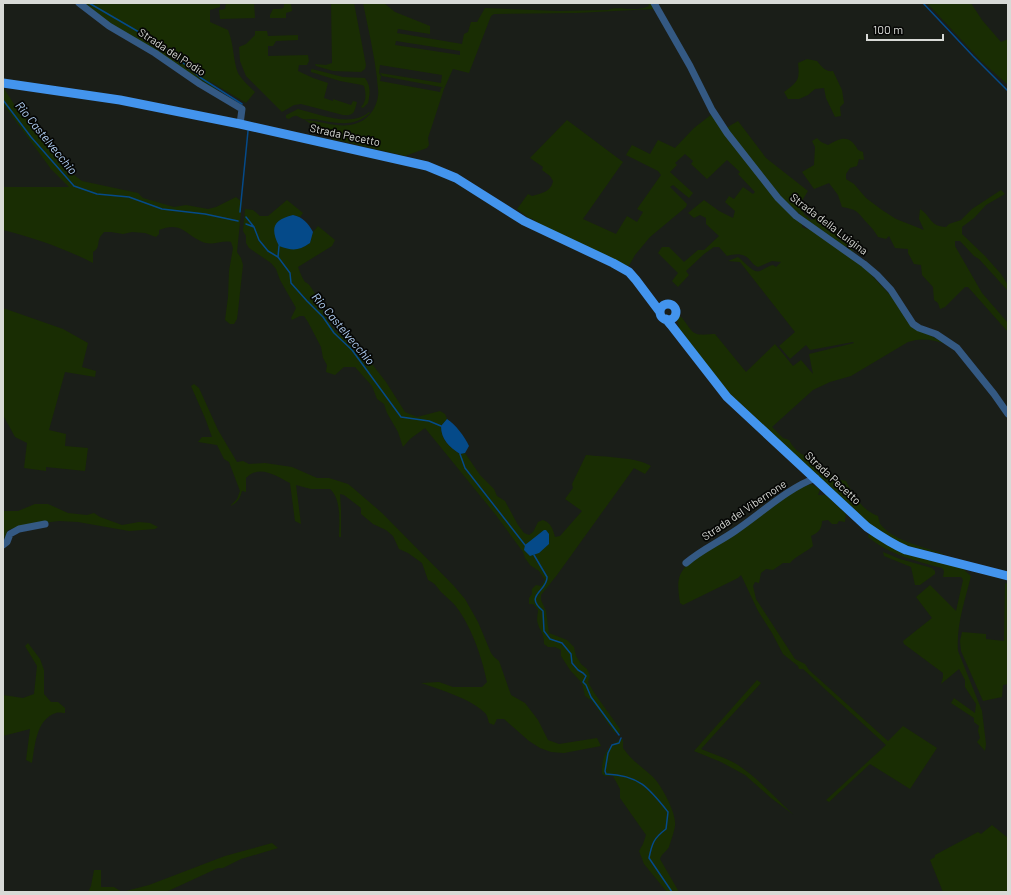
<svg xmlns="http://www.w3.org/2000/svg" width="1011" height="895" font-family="Barlow,sans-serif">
<rect width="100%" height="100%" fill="#1a1e18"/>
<path fill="#192d03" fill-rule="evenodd" d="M83 3H220V7L210 10V22L228 30C234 44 233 61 238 73 242 80 249 86 255 92L246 103 209 81 217 91 109 22Z
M226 3H254L255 18 220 19 219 10 225 9Z
M284 3 291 4 292 11 286 13V18H270V15L273 9H281L284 7Z
M331 3H354L366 65 365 69 361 72 333 71 316 66 315 64 326 65 332 63Z
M363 3H384L395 12 430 26V34L398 29 397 33 462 44 464 34 468 32 471 22H477L485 8 558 11 608 10C619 5 634 13 649 6L648 3H651L653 9 577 13 494 14 491 16 469 73 453 69 452 71 444 89 428 138 429 145 427 148 405 156 397 154 333 139 305 120C320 121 335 127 350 125 365 123 376 111 378 96 379 91 377 84 377 78 374 53 368 28 363 3ZM396 41 460 51V55L395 45ZM380 65 442 75 441 83 380 73 382 76 441 87 443 88H441L440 92 380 81 381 76 379 73Z
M927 3H971L982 20 1001 42 1008 39V85L981 61Z
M255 31H267L268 36 298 35V40L276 41 273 46H268V56L308 55 309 61 307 65H299L298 71 313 78 328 83 324 98 333 101V99L351 105 353 101 357 102C354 112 355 116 343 115L301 104 294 105 282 112 246 76 240 61 239 47 246 44 255 35Z
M807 59 817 61C822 67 825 72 833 71L842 90 844 103 840 107 841 116 835 117 826 98 824 88 815 89 808 95 799 99H788L784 92C798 82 800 80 798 63Z
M312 69 343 77 365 78C371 86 370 94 368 103L363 108 361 107C367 101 366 93 364 86L362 85 340 81 311 72V70Z
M3 87 19 112 39 131 40 137 54 156 57 157 67 170 82 181 138 193 143 198 174 207 186 205 208 209 216 207 236 197 242 202 237 252 241 258 243 265 238 311 237 319 234 324H230L225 320 228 297 229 271 233 248 231 242C223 240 214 245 206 243 186 237 183 220 159 230V234L156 237 145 233 132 232 123 234 111 232H104C103 234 101 235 100 237 97 243 100 248 93 252V263C64 248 34 238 3 230V187H69L51 169 3 104Z
M298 109C319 114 351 128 369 112L370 113C352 129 334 122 313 119 310 119 306 120 303 119 297 117 297 113 289 119L286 118V115Z
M712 114 802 222V227L807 229H812L862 265 892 297 909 324 946 344C932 340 923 337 908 342L851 376 830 382 813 390 772 427 783 438 789 440C796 453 804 456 817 461L819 467 836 479 846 481C854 496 862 510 878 516 879 519 879 523 881 525 895 542 926 547 946 555L904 545 868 525 720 384 679 328 677 319 678 317H681C685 321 687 325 691 330 696 337 707 334 715 334L746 372 775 344 793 366 801 360 813 374 809 354 854 343 853 342 810 350 806 345 790 359 779 346 795 332 740 262 728 261 738 257C744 261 753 274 760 271 764 269 769 266 773 265L776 267 781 262 772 261 758 267C753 265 752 262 748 258 742 253 734 254 727 256L719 247H714L704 254 686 271 689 275 678 287 672 281 678 273 658 253 662 247H669L684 262 698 250H704L719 236 706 224V218L700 215 694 218 688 213 704 200 719 211 733 218 735 211 725 202 729 196 734 199 743 187 753 194 755 192 738 174 740 172 727 160 707 179 691 164 693 161 685 154 675 163 677 165 670 172 693 193 689 198 673 185 670 187 687 204 686 207 650 237 635 255 630 264 627 267 552 232 531 218 530 219 517 209 528 194 532 196C542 193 551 192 553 181L550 176 542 170 543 167 530 158 567 120 623 162 583 219 616 234 627 216 637 222 643 212 637 209 661 175 658 171 626 155 632 145 650 154 658 140 675 148 694 128Z
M738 121 766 158 808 191 798 207 803 211 804 214 811 220 816 218 826 226 829 225 835 228 837 237 849 245 854 253 809 222 782 199 726 128Z
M817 138 821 142 828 145C841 138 849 134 858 150L863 152 864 160 859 159 857 166 850 168 846 174V179L854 184 866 198 882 210 896 219 924 230 919 219 920 209C932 217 929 226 946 227L949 224 961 220 972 209 1001 190 1005 194 986 205 974 218 962 227V234L985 256 1001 274 1008 285V291L979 259 974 256 960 241H955V246L982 293 1008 323V332L968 287H965L945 307 940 309 938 303 934 300 933 287 922 275 921 265 914 264 908 253V249L895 248 889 236 886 239 878 237C875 232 873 229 868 224 857 212 859 210 842 207L838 195 829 183 814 189 802 172 814 165 815 147 812 141Z
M287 200 303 213 300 217 293 215 310 243 313 232 318 226 335 240 332 246 298 267C300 272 302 278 305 282 307 283 309 284 310 286 323 302 327 335 351 339L360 353 372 364 386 382 405 412 417 417 440 411 445 414 447 419 441 426C441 439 449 447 460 454L465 453 480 475 494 489 497 496 505 501 518 525 524 533 529 535 533 532 538 522 543 520C551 523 553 529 555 537L560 536 582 511 565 499 573 488 572 484 586 455C603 457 637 457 651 466L645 474 634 468 557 575 541 595V600L546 611 549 633 567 640 574 647 576 656 581 664 587 669 590 676 588 682 595 694 620 729V733L618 734 614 732 592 701 585 696 583 687 581 682 570 670 561 656V650L555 647H548L544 644C544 632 540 632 538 624 536 620 538 614 538 610L533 604H529V598L532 594V589L536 585 541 586 545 580 539 571 530 565 525 558 523 552 495 514 425 428 410 439 403 447 398 432 387 413 384 404 377 399 372 386 355 367H344L335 375 326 372 327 365 323 358 321 347 308 322 304 316H300L292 320 291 318 296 308 280 280 276 269 271 263 249 248 246 243V236L243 231 245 209 253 210 260 216H268Z
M3 308 63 329 88 343 82 367 96 371 95 377 65 372 49 430 66 434 65 446 88 448 85 471 46 467V471L24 468 27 443 15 437 3 415Z
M194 384 199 388 218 430 237 462 243 461 249 464 265 463 292 467 317 478H329L348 484 353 488 382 513 453 585 465 599 478 622 491 653 494 657 499 661 511 695 525 703 538 720 548 740 559 744 597 738 601 746 564 753 551 752 540 748 529 741 504 719H497L494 725 489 723C488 719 487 714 484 712 469 698 441 690 421 683L439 682 453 687H482L487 682C482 657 470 622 453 603 449 599 445 596 441 592 437 587 435 583 428 580L422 563 408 553 399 549 393 536 386 530 373 524 361 514V508L344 495 340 494 341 510V537H339C339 523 342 500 330 489H311L296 485 301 524 295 521 290 483C276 476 260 464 246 478V492L242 491C240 498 238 503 230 506L237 499 240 491 229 462 224 459 217 445 198 442 202 437H212L205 418 191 386Z
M811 484 820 489 818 495H826L846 514 845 522 839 521 837 524H832L828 520 822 521C822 529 818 533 811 536L813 546C805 553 797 555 790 563H783L773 570 766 569 761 573 759 583 755 582 753 586 756 599 795 659 805 664 809 670 888 741 903 726 937 748 910 789 870 764 829 802 826 800 886 745 803 669H799L798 666 783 654 772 633 758 611 741 575 738 578 683 605 680 603C676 577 678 572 698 555L796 489Z
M35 504H48L68 513 87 515 94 513 100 517 122 525 139 522 150 523 158 527 155 529 129 531 78 522 59 521 34 524 17 527 8 530 3 541V511H18Z
M870 532 961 567 971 576C965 600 956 626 958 651L982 711 986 744 985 751 977 742 980 738 978 731 979 726 974 722V718L951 703 954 698 975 713 976 704 965 687V680L959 669 941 684 943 677V673L904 644 903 641 932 618 916 597 930 585 956 611 963 580 961 577H943L944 571 942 568C916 561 890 555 868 537Z
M883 552 900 559 932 568 935 571V574L920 585H915L911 567 884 556Z
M1005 583 1008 584V684L1003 685 1002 697 983 701 961 651 960 641 962 632 986 634V639L1004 641Z
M28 643 40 659 44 670V694L51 702H58L65 708V713C63 713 58 712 56 713 36 719 35 746 32 763L26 760 30 729 3 736V695L23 698 34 694 37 666 25 646Z
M757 680 761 683 701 749C713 754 727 758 738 765 759 779 775 798 794 815L771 798 745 775 721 762 694 751Z
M623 739V748C632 761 641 766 652 776 661 784 677 814 675 826 674 832 671 841 669 847 666 852 662 853 660 859L679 892H667L644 864 639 851 643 844 646 835 620 798V789L613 776H605L602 774C601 758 607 744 623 739Z
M992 825 1008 838V892H943L930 860 935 857V855L978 832 981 834Z
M272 843 278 848 241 859 223 868H218L166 892H88L91 886 94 870H101V887H114L122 892 149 885 225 856Z"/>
<path fill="#054a89" d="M293 215C303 217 308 223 313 232L310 243C298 251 293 251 279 246 270 228 273 220 293 215Z
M447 419C455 424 465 437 469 446L465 453 460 454C449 447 441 439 441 426Z
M544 530H546L549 534V544L539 553 530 556 524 550 525 545Z"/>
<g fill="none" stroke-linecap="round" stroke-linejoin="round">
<path stroke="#054a89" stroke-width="1.5" d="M89 3 163 46 201 78 242 104
M923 3 973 56 1008 91
M3 100 31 137 74 186 97 194 129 197 162 209 205 214 238 221
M240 212 248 131
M246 217 254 227
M246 224 254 227 259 240 268 251 278 257 290 273 291 283 307 301 323 317 334 333 352 350 401 417 429 421 441 426
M278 257 279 246
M460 454 465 468 525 545
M534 555 547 577C548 591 523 595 543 611L544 631 550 639 562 643 571 654 572 663 578 670 583 673 586 676 583 682 586 685 591 697 619 735
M621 738 619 743 612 745 608 753 605 771 606 774C639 775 649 788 668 812L666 829C654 838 652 843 649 858L672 892"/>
<path stroke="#345983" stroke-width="7" d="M79 3 109 26 155 53 200 84 242 109 240 124
M654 3 690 66 712 110 727 133 778 198 796 216 864 264 877 275 891 290 913 324 919 328 936 334 957 348 994 394 1008 414
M3 545 7 542 10 534 19 529 45 524
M686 563C701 550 719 542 735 531 759 515 789 487 816 478"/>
<path stroke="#4394ed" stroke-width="9" d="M3 83 120 100 240 124 427 166 456 178 524 221 613 263 629 272 636 280 660 312
M660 312a8 8 0 1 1 16 0a8 8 0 1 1-16 0Z
M666 319 671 325 727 397 867 527C880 536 892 544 906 550L1008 576"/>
</g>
<g text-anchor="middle" stroke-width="3.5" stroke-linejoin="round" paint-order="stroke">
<g font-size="11" fill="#d8dad6" stroke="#060705">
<text transform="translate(172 52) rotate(33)" y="4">Strada del Podio</text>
<text transform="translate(345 135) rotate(12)" y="4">Strada Pecetto</text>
<text transform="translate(829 224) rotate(37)" y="4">Strada della Luigina</text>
<text transform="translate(833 478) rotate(43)" y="4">Strada Pecetto</text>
<text transform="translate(744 510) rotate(-34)" y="4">Strada del Vibernone</text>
</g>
<g font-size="12" font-style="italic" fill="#aeccf0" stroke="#060705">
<text transform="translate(46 138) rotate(51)" y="4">Rio Castelvecchio</text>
<text transform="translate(343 329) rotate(50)" y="4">Rio Castelvecchio</text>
</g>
</g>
<rect width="1011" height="895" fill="none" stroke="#d8dad6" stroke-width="8"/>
<path d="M867 34v6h76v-6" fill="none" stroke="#d8dad6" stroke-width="2"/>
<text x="873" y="34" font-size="12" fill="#d8dad6" stroke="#060705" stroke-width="3" paint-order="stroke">100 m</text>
</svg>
